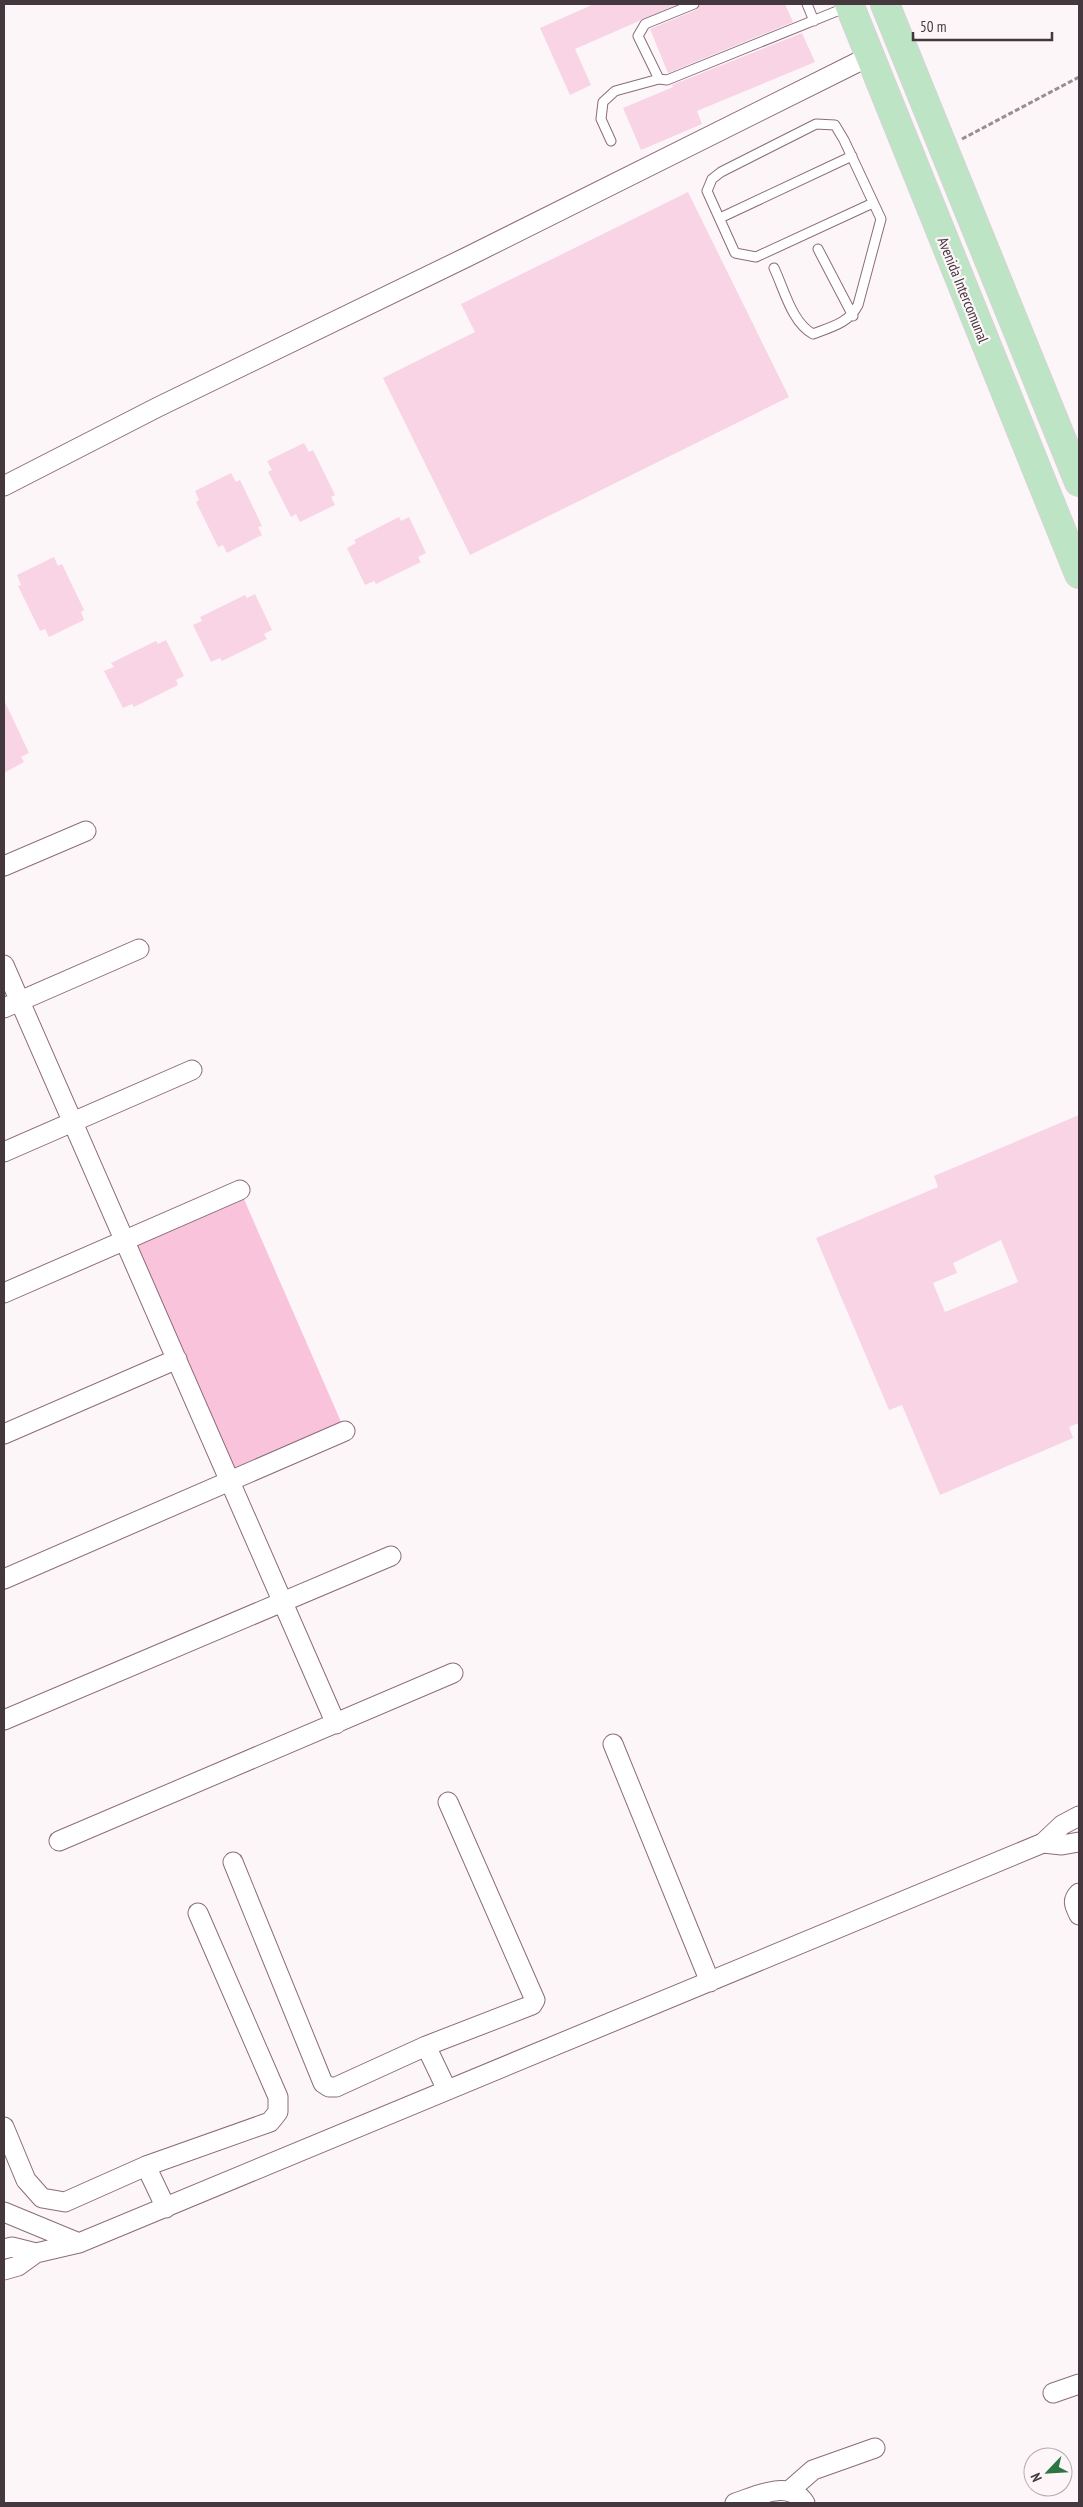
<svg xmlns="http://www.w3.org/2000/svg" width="1083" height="2507" font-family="'PT Sans Narrow',sans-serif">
<rect width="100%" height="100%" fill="#fdf6f9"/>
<path fill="#f9c3dc" d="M240 1190 345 1431 230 1482 125 1241Z"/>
<path fill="#f8d4e4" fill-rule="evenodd" d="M594 4H678L575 49 591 85 570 95 540 28Z
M700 4H785L793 22 668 73 650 29 696 10Z
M802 33 815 62 697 111 702 124 641 150 623 108 673 87 672 85Z
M688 192 789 397 470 555 383 378 475 332 461 304Z
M304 443 309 452 313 450 335 495 331 497 335 505 300 522 296 514 291 517 268 472 272 470 267 461Z
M231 473 236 482 240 480 262 526 258 527 262 535 227 553 223 545 218 547 196 502 199 500 195 491Z
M399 517 401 521 409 517 426 553 418 557 421 562 376 584 374 581 365 585 347 548 356 543 354 540Z
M54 557 58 566 62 564 84 610 81 612 84 620 49 637 45 629 40 631 18 586 21 585 17 575Z
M255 594 272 630 264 634 267 639 222 661 220 658 211 662 193 625 202 621 200 617 245 595 247 598Z
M166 640 184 676 176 680 178 685 134 707 132 704 123 708 104 671 114 667 111 663 156 641 158 644Z
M4 700 29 753 21 757 24 762 4 773Z
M1079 1115V1423L1069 1427 1073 1438 940 1495 902 1405 889 1410 816 1238 938 1187 934 1176ZM1001 1240 1018 1282 945 1312 933 1283 957 1273 953 1263Z"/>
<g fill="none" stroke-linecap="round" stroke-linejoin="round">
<defs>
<path id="service" d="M694 4 645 24 638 36 659 79 667 80 847 7
M807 4 814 21
M611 141 601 119 603 102 615 91 659 79
M720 218 852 156
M818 249 853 316
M774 268C784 289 792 323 813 334 831 327 849 323 858 305L881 219 844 140 835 125 816 124 721 172 712 179 707 191 735 253 756 257 873 203"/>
<path id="minor" d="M4 486 158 407 467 257 870 56
M4 866 86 831
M4 965 336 1724
M4 1008 139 949
M4 1152 192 1070
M4 1293 240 1190
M4 1434 177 1359
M4 1579 345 1431
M4 1720 391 1556
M613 1744 710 1982
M59 1841 453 1673
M1043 1843 1062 1845 1079 1842
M233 1862 323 2083 329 2087H336L426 2046 532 2005 535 2000 448 1802
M1079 1893C1071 1901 1075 1906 1079 1915
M426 2046 447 2090
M4 2127 26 2180 42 2198 65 2202 146 2166 270 2122 278 2112V2097L198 1913
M146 2166 166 2208
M4 2212 79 2243 1043 1843 1062 1825 1079 1816
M4 2249 12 2247 36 2253
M4 2270 18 2266 36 2253 79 2243
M1053 2393 1079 2384
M789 2491 813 2470 875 2448
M735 2503C757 2496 789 2479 805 2503"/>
<path id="primary" d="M849 4 1079 574
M885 4 1079 482"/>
</defs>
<use href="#service" stroke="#8b6c7a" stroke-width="11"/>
<use href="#minor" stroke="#8b6c7a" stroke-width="21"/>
<use href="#primary" stroke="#d6d3d5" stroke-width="30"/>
<path stroke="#998e93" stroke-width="3" stroke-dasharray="5 2.5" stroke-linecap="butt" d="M962 139 1079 77"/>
<use href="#service" stroke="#fff" stroke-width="9"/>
<use href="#minor" stroke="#fff" stroke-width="19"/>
<use href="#primary" stroke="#bee4c6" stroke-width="28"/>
</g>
<g text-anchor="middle" stroke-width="4.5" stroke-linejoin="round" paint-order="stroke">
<g font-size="15" fill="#45373e" stroke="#fdf6f9">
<text transform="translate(963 290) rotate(68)" y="5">Avenida Intercomunal</text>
</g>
</g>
<rect width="1083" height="2507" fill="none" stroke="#45373e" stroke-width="10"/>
<g transform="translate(1048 2472) rotate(245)"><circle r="24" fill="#fdf6f9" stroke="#b3aaae"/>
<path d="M0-4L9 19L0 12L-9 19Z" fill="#2d7643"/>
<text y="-8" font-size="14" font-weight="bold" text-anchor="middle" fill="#45373e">N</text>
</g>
<path d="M913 32v8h139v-8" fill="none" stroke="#45373e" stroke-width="2.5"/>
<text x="920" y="32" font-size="15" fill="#45373e" stroke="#fdf6f9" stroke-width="4" paint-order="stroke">50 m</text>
</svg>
